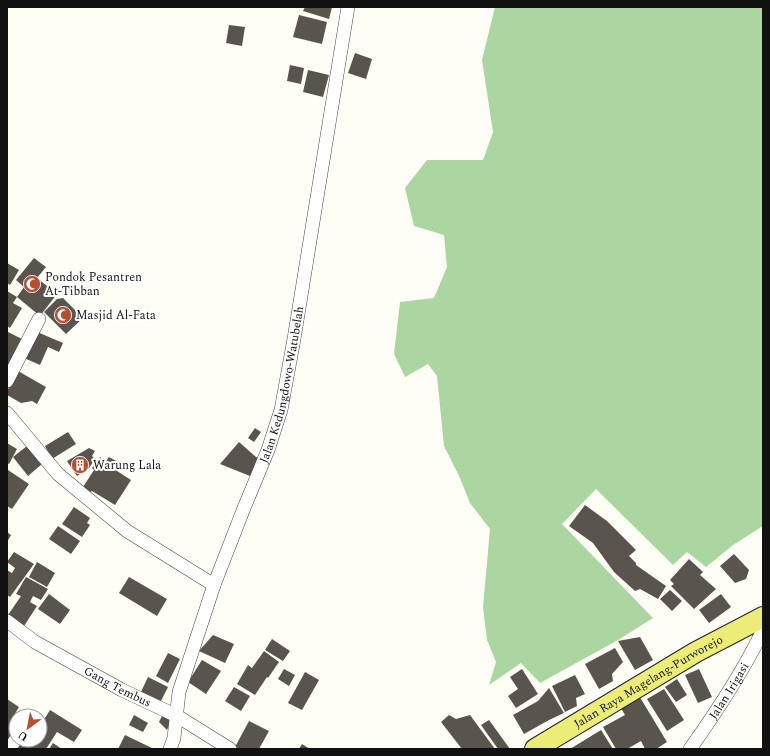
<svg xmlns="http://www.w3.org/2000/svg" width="770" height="756" font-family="Spectral,serif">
<rect width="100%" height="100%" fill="#fefef6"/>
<path fill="#acd6a1" d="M495 7H763V526L733 545 706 567 687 552 673 565 596 489 562 524 653 618 618 640 540 683 521 663 489 685 496 662 487 640 483 607 490 529 470 503 460 478 444 446 437 376 428 364 405 377 394 354 400 302 434 298 447 267 444 235 414 226 405 188 427 160H483L493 132 482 60Z"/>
<path fill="#59554e" d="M305 7H332L329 19 303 11Z
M299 15 327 22 322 44 293 37Z
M229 25 245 27 242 46 226 43Z
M355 53 372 59 366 79 348 73Z
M290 65 304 68 301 84 287 81Z
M308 70 329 75 323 97 303 92Z
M34 258 46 267 37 278 57 294 40 316 17 297 24 287 16 280Z
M7 263 19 270 10 285 7 283Z
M7 291 17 297 13 303 22 308 10 328 7 326Z
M63 298 83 318 66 334 44 312 57 299Z
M35 331 63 343 59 352 48 347 40 365 24 358Z
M8 332 24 340 7 373V335Z
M18 371 46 387 37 404 32 401 21 403 7 395V391Z
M255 428 261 432 254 442 248 438Z
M68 432 76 444 52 459 45 446Z
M239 442 256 457 260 459 255 472 250 476 220 464Z
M7 443 17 449 9 464 7 463Z
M27 446 42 464 28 476 13 457Z
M89 448 95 451 92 456 95 459 89 468 77 476 67 461Z
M100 457 106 461 109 457 118 462 114 469 131 480 115 505 92 491 87 494 81 490 94 470 92 468Z
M8 470 29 484 12 509 7 506Z
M585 505 607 521 636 550 629 556 636 563V565L666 586 658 599 640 589 635 591 614 572 593 543 569 526Z
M74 507 90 518 87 523 90 525 82 537 62 524Z
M58 526 80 541 71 554 49 539Z
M7 532 11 535 7 542Z
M14 552 34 564 10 597 7 595V570L12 573 15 568 7 562Z
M734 554 749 570 746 579 735 583 720 566Z
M689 559 703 572 700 575 716 589 694 609 671 586 674 584 670 580Z
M37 562 55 573 47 587 29 577Z
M26 577 48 589 41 600 33 596 30 602 37 606 24 626 8 615 21 596 16 594Z
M129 577 167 599 157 616 119 593Z
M670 590 682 601 672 611 660 599Z
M49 594 70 610 60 624 38 609Z
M721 594 731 607 709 623 699 610Z
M213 635 234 644 225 663 199 651Z
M640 637 653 660 635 670 618 641Z
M272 639 290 651 283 661 265 650Z
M615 648 623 662 612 674 613 681 599 689 585 664Z
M264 651 279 662 268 678 267 677 255 695 237 684 248 665 252 668Z
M168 653 180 659 168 683 156 676Z
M202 660 221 671 206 694 188 682Z
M284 669 295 675 289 686 278 679Z
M522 669 538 694 516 708 508 696 518 689 510 677Z
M699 669 712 697 698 703 685 675Z
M305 672 319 680 302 710 288 703Z
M575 675 585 694 576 698 577 706 565 712 552 686Z
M148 677 168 687 159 705 139 696Z
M677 679 687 695 676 702 665 687Z
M234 687 250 696 241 711 225 701Z
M549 688 564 713 549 720 524 734 513 715 538 701Z
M664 689 684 720 667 731 647 699Z
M638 694 667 742 656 749H645L641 741 627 749H616L603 727 625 715 619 705Z
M7 699 19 707 13 717 16 723V727L7 741Z
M50 710 82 730 74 742 57 732 46 749H17L23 740H40V726Z
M163 714 172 719 167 730 159 722Z
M134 715 148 723 143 732 129 725Z
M449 715 456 719 470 715 495 749H462L441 722Z
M489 720 510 749H498L481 725Z
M249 721 269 731 259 749H238L235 747Z
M601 730 613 749H570Z
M125 735 154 749H118Z
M53 743 62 749H49Z
M302 744 310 749H299Z"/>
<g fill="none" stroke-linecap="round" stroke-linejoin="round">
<defs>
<g id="street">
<path d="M7 381 39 319"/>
<path d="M7 413 58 474 127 531 214 585"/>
<path id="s1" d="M7 621 35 642 122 690 177 716 230 749"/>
<path id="s2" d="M170 749 174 738 179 692 214 585 244 508 268 450 281 410 294 339 348 7"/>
<path id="s3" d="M690 749C717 711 743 672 763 630"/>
</g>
<g id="primary">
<path id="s4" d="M535 749 696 652 763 617"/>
</g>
</defs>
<use href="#street" stroke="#444" stroke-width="14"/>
<use href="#primary" stroke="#222" stroke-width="22"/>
<use href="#street" stroke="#fff" stroke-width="13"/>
<use href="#primary" stroke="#eced77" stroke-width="20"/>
</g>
<defs>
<symbol id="mosque-disc" viewBox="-11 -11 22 22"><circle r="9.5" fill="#b64e34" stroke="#fff"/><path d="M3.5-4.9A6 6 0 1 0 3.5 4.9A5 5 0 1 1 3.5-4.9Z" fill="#fff"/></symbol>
<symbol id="building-disc" viewBox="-11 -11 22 22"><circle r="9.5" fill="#b64e34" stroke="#fff"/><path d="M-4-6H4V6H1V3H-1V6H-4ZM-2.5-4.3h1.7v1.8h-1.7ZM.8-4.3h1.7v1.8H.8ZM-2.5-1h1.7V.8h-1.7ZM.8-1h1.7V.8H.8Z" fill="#fff"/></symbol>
</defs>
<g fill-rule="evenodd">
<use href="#mosque-disc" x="22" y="274" width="20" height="20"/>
<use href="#mosque-disc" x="53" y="305" width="20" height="20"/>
<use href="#building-disc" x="70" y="455" width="20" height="20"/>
</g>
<g text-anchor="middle" stroke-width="4" stroke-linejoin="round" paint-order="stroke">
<g font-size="12" fill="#111" stroke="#fff" text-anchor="start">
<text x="45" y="281">Pondok Pesantren<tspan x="45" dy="14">At-Tibban</tspan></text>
<text x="76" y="319">Masjid Al-Fata</text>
<text x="93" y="469">Warung Lala</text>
</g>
<g font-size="12" fill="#111" stroke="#fff">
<text dy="4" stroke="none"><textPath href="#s2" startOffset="383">Jalan Kedungdowo-Watubelah</textPath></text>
<text dy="4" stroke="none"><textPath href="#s4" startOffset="132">Jalan Raya Magelang-Purworejo</textPath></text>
<text dy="4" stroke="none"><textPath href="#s1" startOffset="129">Gang Tembus</textPath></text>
<text dy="4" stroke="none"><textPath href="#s3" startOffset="70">Jalan Irigasi</textPath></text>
</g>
</g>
<rect width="770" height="756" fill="none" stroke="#111111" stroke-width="16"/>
<g transform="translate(28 728) rotate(212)"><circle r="19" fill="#ffffff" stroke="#a0a0a0"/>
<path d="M0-3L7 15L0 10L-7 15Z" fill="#b64e34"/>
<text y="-6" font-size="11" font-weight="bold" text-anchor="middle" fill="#111111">U</text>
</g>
</svg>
